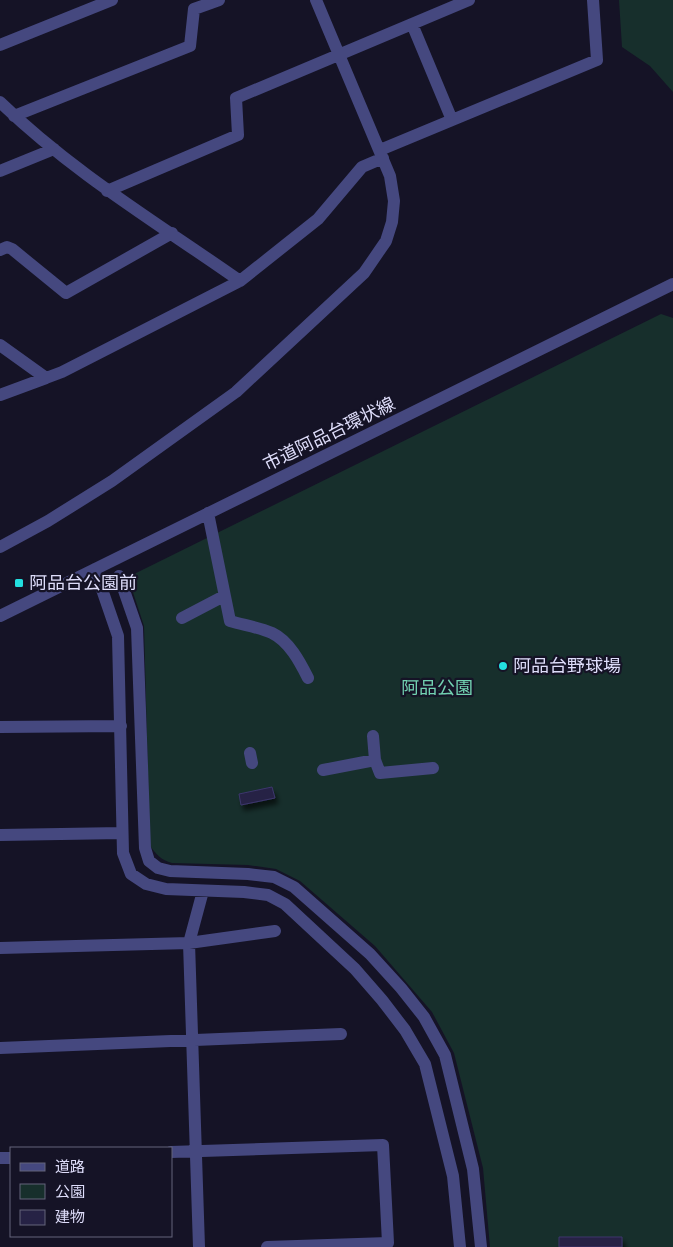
<svg xmlns="http://www.w3.org/2000/svg" width="673" height="1247" font-family="Barlow,'Noto Sans JP',sans-serif">
<defs>
<filter id="shadow"><feDropShadow dx="3" dy="5.5" stdDeviation="2.5" flood-color="#0009"/></filter>
</defs>
<rect width="100%" height="100%" fill="#151326"/>
<path fill="#172f2c" d="M619 0H673V92L650 66 622 47Z
M661 314 673 318V1247H490L483 1168 454 1053 432 1012 375 946 300 881 276 869 248 865 172 863C161 860 157 855 150 846L144 626 128 577Z"/>
<path fill="#262245" stroke="#3d376d" filter="url(#shadow)" d="M272 787 275 798 241 805 239 794Z
M559 1237H622V1247H559Z"/>
<g fill="none" stroke-linecap="round" stroke-linejoin="round">
<path stroke="#45487f" stroke-width="12" d="M412 24 452 120
M0 45 112 0
M0 102C72 172 159 224 240 281L62 372 46 378 0 345
M14 116 190 46 194 9 219 0
M380 150 597 60 593 0
M0 171 54 149
M107 191 238 135 236 98 469 0
M0 250 7 247 12 249 66 293 172 233
M240 281 318 219 362 167 383 158
M0 395 46 378
M208 513 230 621C243 625 258 627 272 633 289 641 300 662 308 678
M0 547 48 521 112 481 236 392 364 273 386 241 392 222 394 201 390 176 316 0
M95 569 118 636 123 853 131 874 146 884 166 889 244 892 268 895 285 904 355 969 382 1000 405 1030 425 1064 453 1176 460 1247
M119 576 137 628 145 848 149 861 158 868 170 871 248 874 274 877 294 887 370 954 401 988 424 1017 445 1055 473 1169 481 1247
M0 616 673 284
M182 618 224 596
M0 727 121 726
M373 736 375 760 380 773 433 768
M250 753 252 763
M323 770 375 760
M0 835 122 833
M0 948 189 943 275 931
M0 1048 341 1034
M171 1152 383 1145 388 1243 267 1247
M0 1158H11
M199 1247 189 943 203 891"/>
</g>
<g fill="#23dfe0" stroke="#151326" stroke-width="2">
<rect x="14" y="578" width="10" height="10" rx="2.5"/>
<circle cx="503" cy="666" r="5"/>
</g>
<g text-anchor="middle" stroke-width="4.5" stroke-linejoin="round" paint-order="stroke">
<g font-size="18" fill="#deddfa" stroke="#151326">
<text transform="translate(329 434) rotate(-26)" y="6">市道阿品台環状線</text>
</g>
<g font-size="18" fill="#deddfa" stroke="#151326" text-anchor="start">
<text x="29" y="589">阿品台公園前</text>
<text x="513" y="672">阿品台野球場</text>
</g>
<g font-size="18" fill="#72d1b1" stroke="#151326">
<text x="437" y="694">阿品公園</text>
</g>
</g>
<rect x="10" y="1147" width="162" height="90" fill="#151326" stroke="#65647b"/>
<rect x="20" y="1163" width="25" height="8" fill="#45487f" stroke="#65647b"/>
<text x="55" y="1172" font-size="15" fill="#deddfa">道路</text>
<rect x="20" y="1184" width="25" height="15" fill="#172f2c" stroke="#65647b"/>
<text x="55" y="1197" font-size="15" fill="#deddfa">公園</text>
<rect x="20" y="1210" width="25" height="15" fill="#262245" stroke="#65647b"/>
<text x="55" y="1222" font-size="15" fill="#deddfa">建物</text>
</svg>
